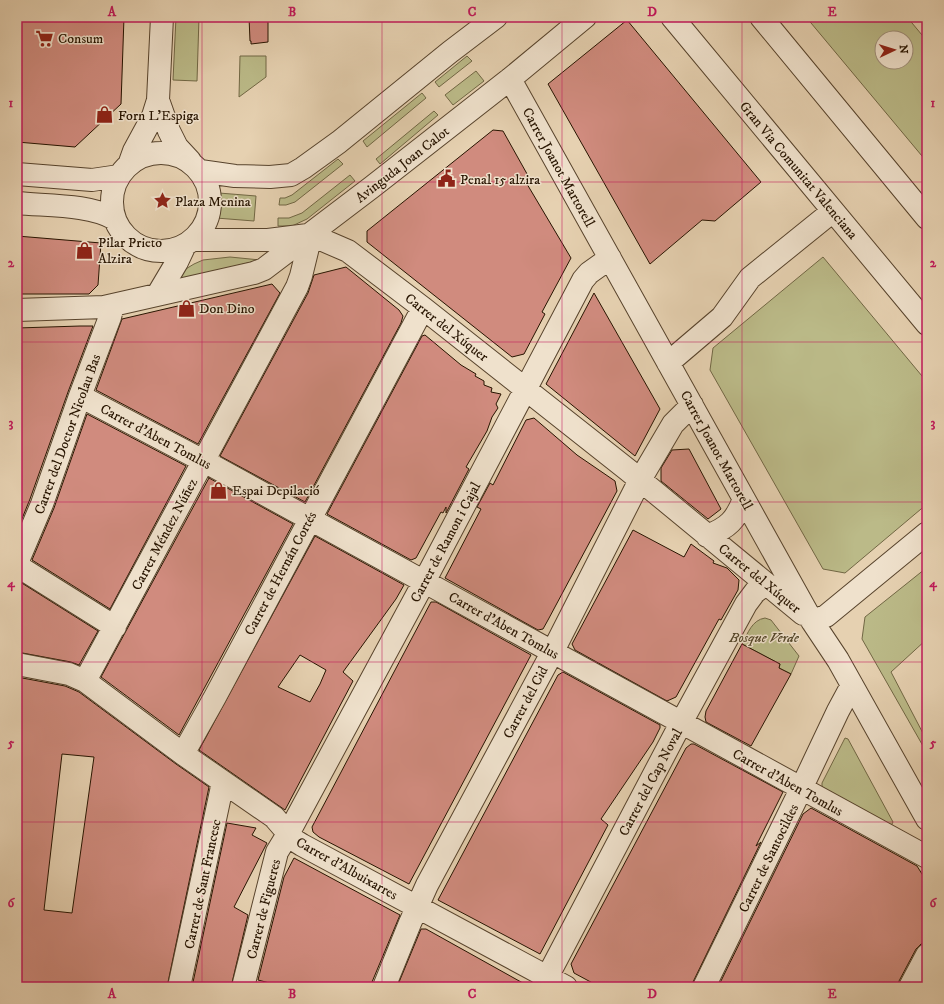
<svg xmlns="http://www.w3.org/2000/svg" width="944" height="1004" font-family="'IM FELL DW Pica',serif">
<rect width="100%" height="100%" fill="#e6d1b1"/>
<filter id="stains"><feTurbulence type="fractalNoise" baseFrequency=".005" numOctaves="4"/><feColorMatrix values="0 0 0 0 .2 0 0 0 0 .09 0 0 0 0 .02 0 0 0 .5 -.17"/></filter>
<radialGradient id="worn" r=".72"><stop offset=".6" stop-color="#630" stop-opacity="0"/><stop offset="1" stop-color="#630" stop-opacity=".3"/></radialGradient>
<path fill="#bbba88" stroke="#716744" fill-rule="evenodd" d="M176 17H199L197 81 173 80Z
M806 17H907L927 41V162ZM882 38H906V62H882Z
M240 56H266V77L239 97Z
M467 56 472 61 439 87 435 82Z
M476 71 484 81 453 105 445 95Z
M422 93 426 98 367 147 363 141Z
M434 111 438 115 380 164 376 159Z
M338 159 343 164 295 202 286 205H279L280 198H285L292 195Z
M350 175 355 181 307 219 292 226H278V218H289L302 213Z
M219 193 256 196 254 221 216 218Z
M230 257 260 260 174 281 179 273 194 264 203 260Z
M823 257 927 382V504L845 573 823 569 710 370 713 348Z
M925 569 927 572V639L891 672 927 741V753L862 639 865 617Z
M765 618 771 620 799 656 791 674 779 668 780 664 742 644C748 633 752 620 765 618Z
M845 738 848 739 893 822 891 826 822 787V783Z"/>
<path fill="#d08b7e" stroke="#271400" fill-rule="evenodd" d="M17 17H124L121 104 75 147 17 142Z
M249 17H268V42L251 44V41H250Z
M627 20 761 182 715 221 702 220 650 264 548 84Z
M493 130 503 131 531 181 527 184 571 258 542 312 545 314 524 354 512 357 367 242V231Z
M17 236 101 243 98 285 89 294H17Z
M346 267 399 310 403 316 401 323 305 502 220 456 308 293 314 275Z
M272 284 280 293 198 444 96 390 122 319Z
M594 293 660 409 635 456 546 384Z
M80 326H93L68 392 30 499 17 531V328Z
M425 335 461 365 476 374 475 376 484 381V385L492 388 491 392 501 394 496 404 498 408 492 417 487 431 466 467 469 469 446 513V507L443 513 441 512 416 558 411 560 327 514 422 336Z
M87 414 186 466 110 609 32 560 54 508Z
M534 418 577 455 615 481 617 491 548 620 543 629 538 630 445 578 481 509 477 507 490 483 493 485 526 420Z
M689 449 721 509 708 519 661 481V468L672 450Z
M209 478 293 524 179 735 101 677Z
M633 530 684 557 691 544 714 561 713 563 727 568 739 580 738 590 721 620 719 619 676 697 667 701 575 650 572 644Z
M315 536 404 585 396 599 343 672 353 681 285 810 199 750ZM300 655 326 670 320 684 310 702 278 687Z
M17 580 98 631 79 665 71 662 17 652Z
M431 602H436L531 655 409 884 319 837 313 832 312 827Z
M742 644 780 664 779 668 791 674 751 746 706 722 705 717 706 711Z
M563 672 660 725V728L653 742 601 819 608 825 540 954 438 900 558 675Z
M17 677 65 686 79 692 176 764 209 787 167 987H17ZM62 754 94 757 72 913 44 910Z
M691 744H694L783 792 756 846 761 842 693 982 692 987H600L574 973 571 964 686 748Z
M811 808 917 866 927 882V943L921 944 916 949 899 981 898 987H718L803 814Z
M227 823 256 828 252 835 267 843 234 907 248 915 231 987H192Z
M294 858 400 915 372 982V987H285L258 980 284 877Z
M421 929H426L530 987H397Z"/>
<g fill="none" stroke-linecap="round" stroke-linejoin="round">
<defs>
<path id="minor" d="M672 17 927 324
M761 17 927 218
M510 79 812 621 838 660 927 819
M158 100 162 17
M112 202a49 49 0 1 1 98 0a49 49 0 1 1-98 0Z
M129 165 134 151 153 116 158 100 169 131 177 147 190 161
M200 171 235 176 270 177 291 175 303 168 339 142 450 52 496 17
M17 174 92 180 119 176
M17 203C46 206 90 204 115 219
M311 235 348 251 423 308 628 470 803 614
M193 240H268L308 235
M158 294 177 262 185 245
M17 310 104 307 254 273 264 269 372 187 510 79 585 17
M668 363 722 317 750 278 833 211
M80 396 213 466 927 857
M707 536C728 528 736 520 744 499
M17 563 42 504 80 396 110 317 113 305
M17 564 24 570 115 627
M812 621 826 616 927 533
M17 664 69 674 85 681 183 754 274 817 294 840 302 845 566 987
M85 681 297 287 301 276 311 235
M183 754 215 697 423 308
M179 987 223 782
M243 987 277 852 288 834 424 582 583 280 589 273 610 258
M384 987 410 923 427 885 553 651 640 480 673 424 692 405
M542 987 681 723 746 604 755 592 766 584
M704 987 801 789 838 711 852 685
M910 987 927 955"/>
</defs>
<use href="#minor" stroke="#57432c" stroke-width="24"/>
<use href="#minor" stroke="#efe1cc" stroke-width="22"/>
</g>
<path fill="none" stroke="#c2185b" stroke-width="1" stroke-opacity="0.55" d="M202 17V987M382 17V987M562 17V987M742 17V987M17 182H927M17 342H927M17 502H927M17 662H927M17 822H927"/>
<defs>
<symbol id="supermarket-bare" viewBox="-9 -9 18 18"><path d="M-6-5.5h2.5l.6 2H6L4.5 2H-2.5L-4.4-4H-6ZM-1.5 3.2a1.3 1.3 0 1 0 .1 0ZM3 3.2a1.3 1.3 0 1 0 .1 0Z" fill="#8f2418" stroke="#efe1cc" stroke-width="2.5" paint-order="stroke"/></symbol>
<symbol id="shop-bare" viewBox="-9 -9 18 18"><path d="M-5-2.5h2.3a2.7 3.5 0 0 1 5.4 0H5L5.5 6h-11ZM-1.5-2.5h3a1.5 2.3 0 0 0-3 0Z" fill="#8f2418" stroke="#efe1cc" stroke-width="2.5" paint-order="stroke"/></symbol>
<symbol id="civic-bare" viewBox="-9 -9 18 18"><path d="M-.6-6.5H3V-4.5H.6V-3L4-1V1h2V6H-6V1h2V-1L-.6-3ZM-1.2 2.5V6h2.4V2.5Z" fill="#8f2418" stroke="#efe1cc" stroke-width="2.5" paint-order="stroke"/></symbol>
<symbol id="sight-bare" viewBox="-9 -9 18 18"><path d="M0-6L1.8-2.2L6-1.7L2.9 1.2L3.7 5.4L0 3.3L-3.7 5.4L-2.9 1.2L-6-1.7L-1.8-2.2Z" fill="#8f2418" stroke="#efe1cc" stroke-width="2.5" paint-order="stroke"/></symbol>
</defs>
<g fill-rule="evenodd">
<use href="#supermarket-bare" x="32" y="26" width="25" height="25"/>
<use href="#shop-bare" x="92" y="102" width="25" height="25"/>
<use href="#civic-bare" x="434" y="166" width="25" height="25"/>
<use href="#sight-bare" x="150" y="188" width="25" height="25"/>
<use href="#shop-bare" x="72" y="238" width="25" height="25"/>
<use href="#shop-bare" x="174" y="296" width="25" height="25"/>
<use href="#shop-bare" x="206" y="478" width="25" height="25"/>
</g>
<g text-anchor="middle" stroke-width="3" stroke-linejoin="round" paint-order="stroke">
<g font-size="14" fill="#271400" stroke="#efe1cc" text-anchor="start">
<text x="58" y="43">Consum</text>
<text x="118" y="120">Forn L'Espiga</text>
<text x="460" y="184">Penal 15 alzira</text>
<text x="175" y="206">Plaza Menina</text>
<text x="98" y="247">Pilar Prieto<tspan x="98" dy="16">Alzira</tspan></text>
<text x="199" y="313">Don Dino</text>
<text x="232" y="495">Espai Depilació</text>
</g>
<g font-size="14" fill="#271400" stroke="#efe1cc">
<text transform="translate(402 164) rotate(-38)" y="5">Avinguda Joan Calot</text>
<text transform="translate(559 167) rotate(61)" y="5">Carrer Joanot Martorell</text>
<text transform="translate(799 170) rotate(50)" y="5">Gran Via Comunitat Valenciana</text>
<text transform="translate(447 327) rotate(38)" y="5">Carrer del Xúquer</text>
<text transform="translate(67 434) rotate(-70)" y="5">Carrer del Doctor Nicolau Bas</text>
<text transform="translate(156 436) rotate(28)" y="5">Carrer d'Aben Tomlus</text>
<text transform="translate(717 450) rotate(61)" y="5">Carrer Joanot Martorell</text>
<text transform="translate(164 534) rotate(-62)" y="5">Carrer Méndez Núñez</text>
<text transform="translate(445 542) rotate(-62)" y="5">Carrer de Ramon i Cajal</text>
<text transform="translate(280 573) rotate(-62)" y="5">Carrer de Hernán Cortés</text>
<text transform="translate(760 578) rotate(39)" y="5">Carrer del Xúquer</text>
<text transform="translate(504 625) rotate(29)" y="5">Carrer d'Aben Tomlus</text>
<text transform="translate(525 702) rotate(-62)" y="5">Carrer del Cid</text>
<text transform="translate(650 782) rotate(-62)" y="5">Carrer del Cap Noval</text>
<text transform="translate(788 782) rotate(29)" y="5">Carrer d'Aben Tomlus</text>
<text transform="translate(768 858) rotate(-64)" y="5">Carrer de Santocildes</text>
<text transform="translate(347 868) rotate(29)" y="5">Carrer d'Albuixarres</text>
<text transform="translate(202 884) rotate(-78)" y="5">Carrer de Sant Francesc</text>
<text transform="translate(263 909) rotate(-76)" y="5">Carrer de Figueres</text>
</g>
<g font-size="14" font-style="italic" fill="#534629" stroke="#efe1cc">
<text x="764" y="642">Bosque Verde</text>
</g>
</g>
<rect width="944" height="1004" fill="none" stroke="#e6d1b1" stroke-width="44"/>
<g transform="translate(894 50) rotate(86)"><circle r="19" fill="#efe1cc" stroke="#9f8f7a"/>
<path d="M0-3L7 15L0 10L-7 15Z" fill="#8f2418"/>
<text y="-6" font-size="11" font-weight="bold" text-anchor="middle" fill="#271400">N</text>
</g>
<rect x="22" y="22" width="900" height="960" fill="none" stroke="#c2185b" stroke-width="1.5"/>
<g font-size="13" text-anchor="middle" font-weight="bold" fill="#c2185b">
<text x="112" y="16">A</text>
<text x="292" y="16">B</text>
<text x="472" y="16">C</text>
<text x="652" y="16">D</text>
<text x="832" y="16">E</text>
<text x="11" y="107">1</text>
<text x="933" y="107">1</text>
<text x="11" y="267">2</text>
<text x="933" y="267">2</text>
<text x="11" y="427">3</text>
<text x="933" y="427">3</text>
<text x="11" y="587">4</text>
<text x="933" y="587">4</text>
<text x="11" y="747">5</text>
<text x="933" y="747">5</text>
<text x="11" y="907">6</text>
<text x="933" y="907">6</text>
<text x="112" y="998">A</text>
<text x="292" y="998">B</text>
<text x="472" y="998">C</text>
<text x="652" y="998">D</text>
<text x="832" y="998">E</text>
</g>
<rect width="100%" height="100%" filter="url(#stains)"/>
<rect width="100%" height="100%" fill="url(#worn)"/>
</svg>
